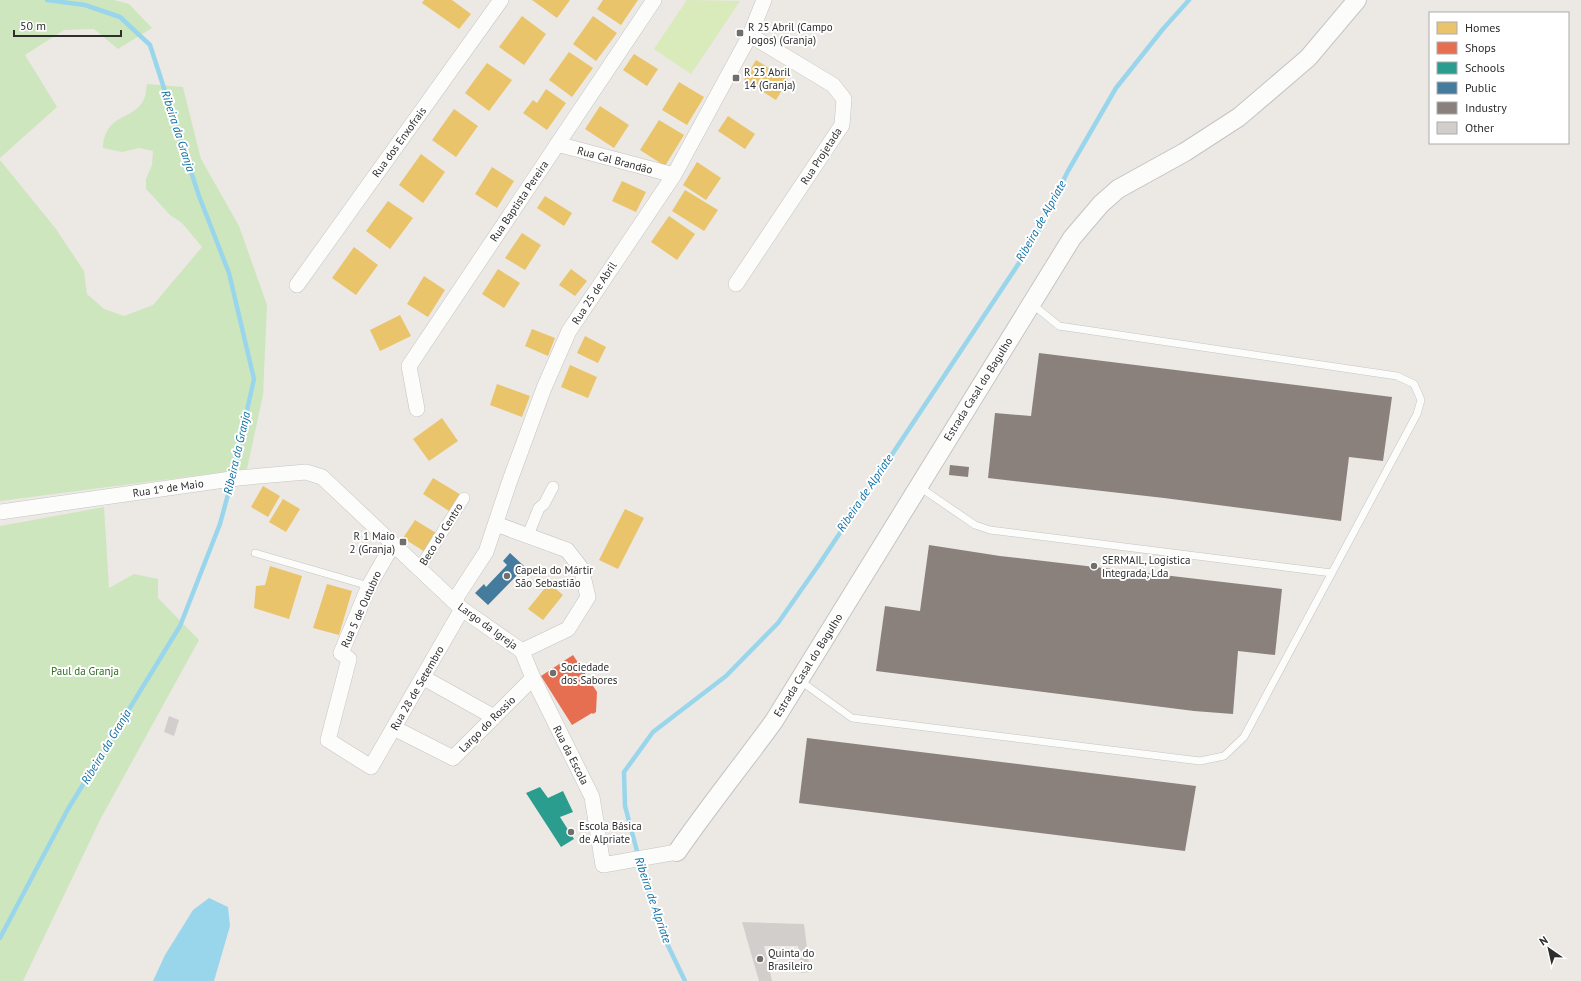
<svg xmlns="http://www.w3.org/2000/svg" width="1581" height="981" font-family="'PT Sans',sans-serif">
<rect width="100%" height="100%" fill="#ece8e4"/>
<path fill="#cee6be" d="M0 0H114L129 4 152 28 118 49 94 29 64 30 25 55 57 107 0 158Z
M147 84 183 87 201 159 239 226 267 305 263 395 247 469 0 501V160L56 229 84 271 87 294 104 309 124 316 153 305 202 247 182 223 170 215 146 189V179L152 165 153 151 139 148 122 152 103 148C105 112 133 122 144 99 146 95 146 89 147 84Z
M104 507 109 588 134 574 158 579V598L199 640 101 818 23 981H0V526Z"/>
<path fill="#d9eabb" d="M687 0 740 1 691 74 654 49Z"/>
<path fill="#99d6ec" d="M209 898 228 907 230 926 214 981H153L165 955 193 910Z"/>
<path fill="#e9c46a" d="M424 0H452L471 14 459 29 422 3Z
M532 0H570L557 18Z
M603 0H638L621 25 597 9Z
M522 16 546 34 524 65 499 47Z
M593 16 617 33 596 61 573 44Z
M569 52 593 68 572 97 549 80Z
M634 54 658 69 647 86 623 70Z
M756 60 788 80 776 100 744 80Z
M487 63 512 80 489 111 465 93Z
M679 82 704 97 687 125 662 110Z
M546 89 566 103 547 130 523 113 533 100 537 103Z
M600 106 629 125 614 148 585 129Z
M454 109 478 126 456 157 432 140Z
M728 116 755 134 745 149 718 131Z
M659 120 684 135 665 166 640 150Z
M421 154 445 172 423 203 399 185Z
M697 162 721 178 706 200 683 185Z
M492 167 514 181 497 208 475 194Z
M622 181 646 192 636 212 612 201Z
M685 190 718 210 704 231 672 211Z
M545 196 572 213 564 226 537 208Z
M388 201 413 218 390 249 366 231Z
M669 216 695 234 677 260 651 242Z
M522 233 541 245 525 270 505 258Z
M354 247 378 265 356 295 332 278Z
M498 269 520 283 504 308 482 294Z
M571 269 587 281 575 296 559 285Z
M424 276 445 290 428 317 407 304Z
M400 315 411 336 380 351 370 330Z
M532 329 555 338 548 356 525 346Z
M585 336 606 347 598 363 577 353Z
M570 365 597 377 588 398 561 387Z
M497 384 530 396 522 417 490 405Z
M442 418 458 441 429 461 413 439Z
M433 478 463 496 452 513 423 494Z
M263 486 280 496 268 517 251 507Z
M283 499 300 509 286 532 269 522Z
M625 509 644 518 618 569 599 560Z
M415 520 436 533 425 552 403 538Z
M270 566 302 576 289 619 254 608 256 586 265 585Z
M549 583 563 595 543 620 528 609Z
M327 584 352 591 339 635 313 628Z"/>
<path fill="#e76f51" d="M573 655 597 692 596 712 593 714 592 713 572 725 541 676Z"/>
<path fill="#2a9d8f" d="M540 787 548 798 563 791 573 812 560 817 574 839 561 847 526 793Z"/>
<path fill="#457b9d" d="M510 553 525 567 488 605 475 593 484 584 486 587 507 565 503 561Z"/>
<path fill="#8a817c" d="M1039 353 1392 397 1383 461 1349 457 1341 521 1164 498 988 478 995 413 1031 416Z
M950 465 969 467 968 477 949 475Z
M929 545 1000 556 1282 589 1275 655 1238 651 1233 714 1194 711 876 671 885 606 920 611Z
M807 738 1196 786 1185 851 799 803Z"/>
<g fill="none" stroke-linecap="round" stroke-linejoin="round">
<path stroke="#99d6ec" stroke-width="4.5" d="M0 938 68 809 180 626 220 524 230 487 254 379 229 273 199 196 150 45 120 17 85 5 47 0
M685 981 660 929 642 870 625 806 624 772 653 732 726 676 778 623 820 563 1033 242 1068 171 1116 88 1163 29 1189 0"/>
</g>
<path fill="#d1cecb" d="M169 716 179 720 174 736 164 732Z
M742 922 804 924 810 972 801 973 798 946H764L772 981H759Z"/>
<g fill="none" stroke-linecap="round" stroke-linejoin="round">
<defs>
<path id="service" d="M918 486 975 525 990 530 1332 573
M255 553 369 586
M799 680 852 718 1200 761 1224 756 1244 737 1417 414 1421 400 1414 384 1397 376 1059 326 1032 304"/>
<path id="pedestrian" d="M528 535 539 508 544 504 553 487
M419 569 464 498"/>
<path id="minor" d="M557 144 674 175
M736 284 842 125 844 99 833 85 750 35
M297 285 501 0
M417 409 409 366 654 0
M0 512 238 478 306 472 322 477 462 609 522 651
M496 524 567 550 581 568 588 597 568 629 522 651
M393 544 369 586 341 653 349 659 328 740 371 767 462 609
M454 601 486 552 509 483 544 388 569 331 674 175 750 35 764 0
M522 651 533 678 592 797 603 865 677 852
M424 678 494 717
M394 728 453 758 533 678"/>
<path id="tertiary" d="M677 852C708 807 742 765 774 721L1072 238 1101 204 1118 189 1185 152 1239 117 1308 58 1357 0"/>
</defs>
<use href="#service" stroke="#c5c4c5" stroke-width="8"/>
<use href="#pedestrian" stroke="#c5c4c5" stroke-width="12"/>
<use href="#minor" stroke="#c5c4c5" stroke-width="16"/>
<use href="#tertiary" stroke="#c5c4c5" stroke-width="20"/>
<use href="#service" stroke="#fcfcfb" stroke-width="7"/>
<use href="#pedestrian" stroke="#fcfcfb" stroke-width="11"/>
<use href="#minor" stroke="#fcfcfb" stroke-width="15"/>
<use href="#tertiary" stroke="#fcfcfb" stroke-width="18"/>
</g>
<g fill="#706f6e" stroke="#fff" stroke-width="1.5">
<rect x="736" y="29" width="8" height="8" rx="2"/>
<rect x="732" y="74" width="8" height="8" rx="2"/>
<rect x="399" y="538" width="8" height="8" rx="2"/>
<circle cx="1094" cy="566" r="4"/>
<circle cx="507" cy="576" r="4"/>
<circle cx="553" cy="673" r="4"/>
<circle cx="571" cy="832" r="4"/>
<circle cx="760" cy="959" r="4"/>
</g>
<g text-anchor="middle" stroke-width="4" stroke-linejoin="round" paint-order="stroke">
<g font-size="11" fill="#2e2e2e" stroke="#fff" text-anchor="start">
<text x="748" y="31">R 25 Abril (Campo<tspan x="748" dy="13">Jogos) (Granja)</tspan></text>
<text x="744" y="76">R 25 Abril<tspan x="744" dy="13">14 (Granja)</tspan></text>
<text x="395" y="540" text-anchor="end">R 1 Maio<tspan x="395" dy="13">2 (Granja)</tspan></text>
<text x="1102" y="564">SERMAIL, Logística<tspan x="1102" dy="13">Integrada, Lda</tspan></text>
<text x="515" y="574">Capela do Mártir<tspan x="515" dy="13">São Sebastião</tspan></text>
<text x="561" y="671">Sociedade<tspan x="561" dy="13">dos Sabores</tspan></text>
<text x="579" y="830">Escola Básica<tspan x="579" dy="13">de Alpriate</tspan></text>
<text x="768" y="957">Quinta do<tspan x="768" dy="13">Brasileiro</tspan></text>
</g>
<g font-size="11" fill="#2e2e2e" stroke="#fff">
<text transform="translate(399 142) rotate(-54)" y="4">Rua dos Enxofrais</text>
<text transform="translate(821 156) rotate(-57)" y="4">Rua Projetada</text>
<text transform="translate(615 160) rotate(15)" y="4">Rua Cal Brandão</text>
<text transform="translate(519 201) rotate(-56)" y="4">Rua Baptista Pereira</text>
<text transform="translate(594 293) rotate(-57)" y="4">Rua 25 de Abril</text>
<text transform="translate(978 389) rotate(-58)" y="4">Estrada Casal do Bagulho</text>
<text transform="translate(168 488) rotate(-8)" y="4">Rua 1º de Maio</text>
<text transform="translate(441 534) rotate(-58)" y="4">Beco do Centro</text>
<text transform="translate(361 609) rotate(-66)" y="4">Rua 5 de Outubro</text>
<text transform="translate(488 626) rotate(36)" y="4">Largo da Igreja</text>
<text transform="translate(808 665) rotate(-58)" y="4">Estrada Casal do Bagulho</text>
<text transform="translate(417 688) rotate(-60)" y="4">Rua 28 de Setembro</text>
<text transform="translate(487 724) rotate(-45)" y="4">Largo do Rossio</text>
<text transform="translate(571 755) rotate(63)" y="4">Rua da Escola</text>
</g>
<g font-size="11" fill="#2c6e1b" stroke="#fff">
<text x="85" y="675">Paul da Granja</text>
</g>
<g font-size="12" font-style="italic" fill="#0d6fa3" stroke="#fff">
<text transform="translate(178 131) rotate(72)" y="4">Ribeira da Granja</text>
<text transform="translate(1041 221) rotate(-61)" y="4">Ribeira de Alpriate</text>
<text transform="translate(237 453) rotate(-77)" y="4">Ribeira da Granja</text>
<text transform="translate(865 493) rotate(-56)" y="4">Ribeira de Alpriate</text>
<text transform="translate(106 747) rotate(-59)" y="4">Ribeira da Granja</text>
<text transform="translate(653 900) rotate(71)" y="4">Ribeira de Alpriate</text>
</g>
</g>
<rect x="1429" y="12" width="140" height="132" fill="#ffffff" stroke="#ababab"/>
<rect x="1437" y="22" width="20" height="12" fill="#e9c46a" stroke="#ababab"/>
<text x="1465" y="32" font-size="12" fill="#2e2e2e">Homes</text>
<rect x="1437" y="42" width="20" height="12" fill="#e76f51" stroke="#ababab"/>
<text x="1465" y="52" font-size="12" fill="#2e2e2e">Shops</text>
<rect x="1437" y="62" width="20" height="12" fill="#2a9d8f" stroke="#ababab"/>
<text x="1465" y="72" font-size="12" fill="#2e2e2e">Schools</text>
<rect x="1437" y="82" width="20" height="12" fill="#457b9d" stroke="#ababab"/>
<text x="1465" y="92" font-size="12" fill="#2e2e2e">Public</text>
<rect x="1437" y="102" width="20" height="12" fill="#8a817c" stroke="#ababab"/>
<text x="1465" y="112" font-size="12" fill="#2e2e2e">Industry</text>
<rect x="1437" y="122" width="20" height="12" fill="#d1cecb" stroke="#ababab"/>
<text x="1465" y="132" font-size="12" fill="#2e2e2e">Other</text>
<g transform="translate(1549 949) rotate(326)" stroke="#ffffff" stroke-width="3" paint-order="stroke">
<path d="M0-3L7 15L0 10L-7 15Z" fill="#2e2e2e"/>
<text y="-6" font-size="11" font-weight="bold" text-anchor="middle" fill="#2e2e2e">N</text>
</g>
<path d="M14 30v6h107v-6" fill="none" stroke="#2e2e2e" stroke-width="2"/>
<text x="20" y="30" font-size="12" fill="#2e2e2e" stroke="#ffffff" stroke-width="3" paint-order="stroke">50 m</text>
</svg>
